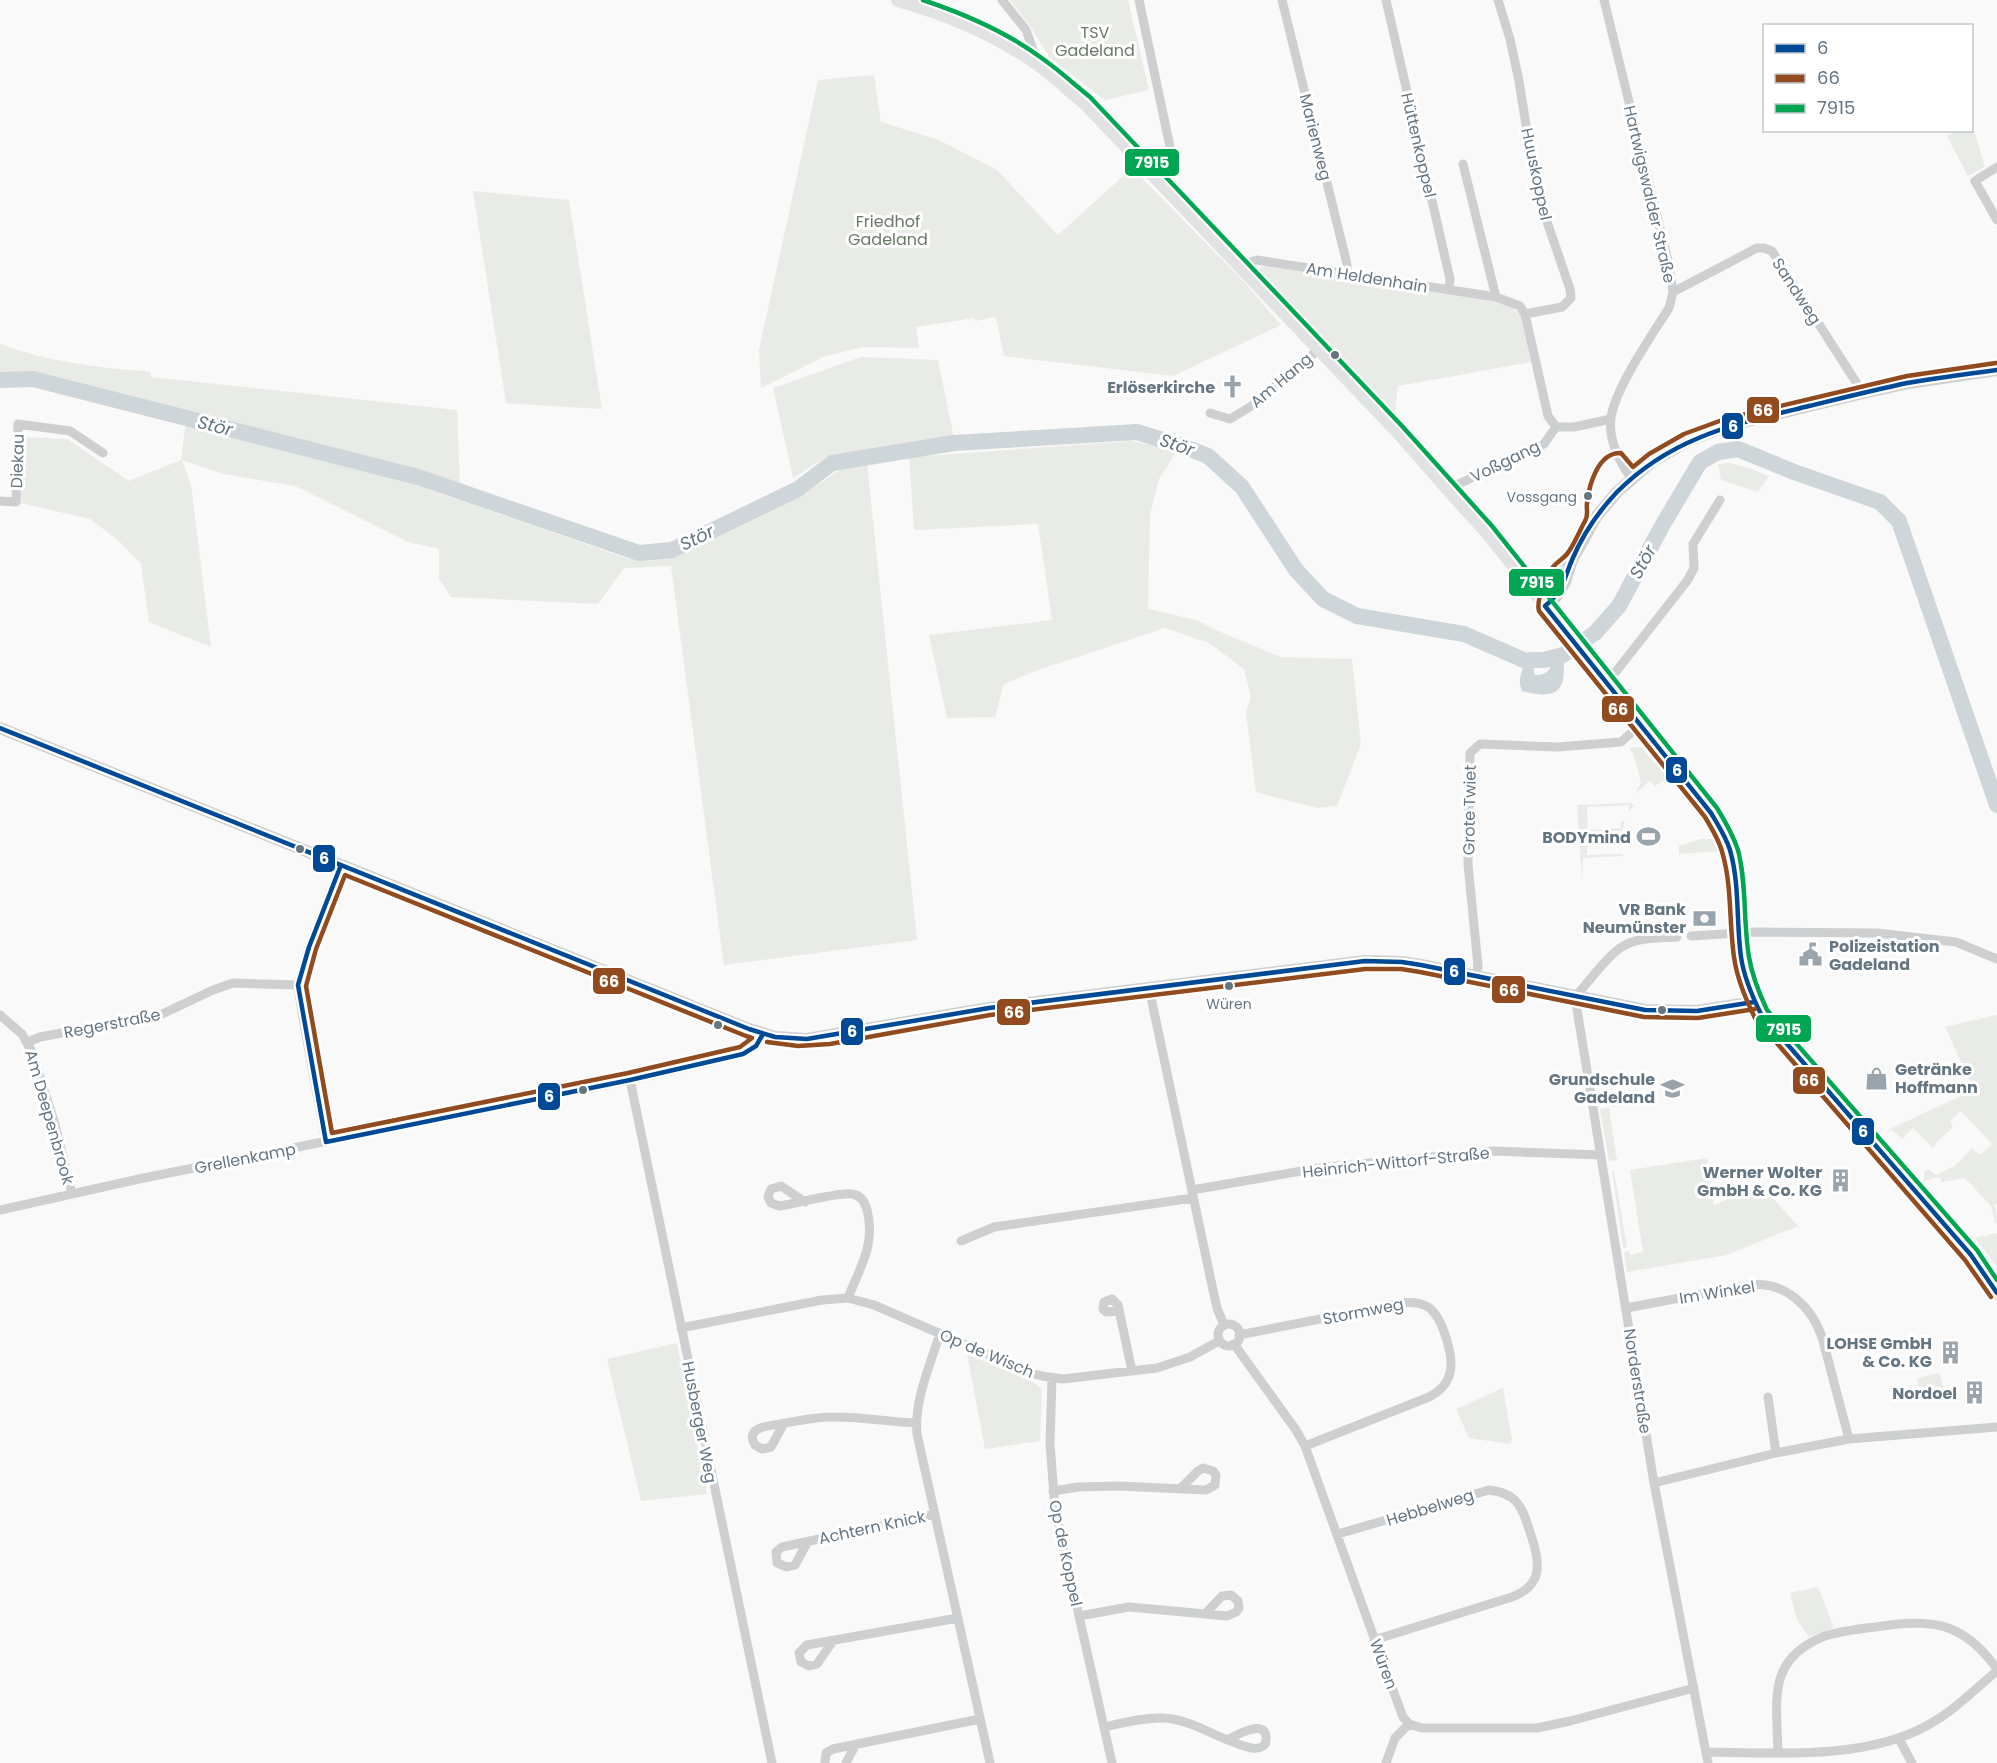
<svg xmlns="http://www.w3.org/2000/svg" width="1997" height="1763" font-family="Poppins,sans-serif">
<rect width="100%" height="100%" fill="#f9f9f9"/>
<path fill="#e8ebe6" d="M1010 0H1128L1149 90 1105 100 1050 58 1030 26Z
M874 75 881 122 939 140 997 170 1058 235 1132 168 1244 282 1281 325 1173 376 1004 356 996 317 975 321 974 318 916 327 919 348 863 347 825 356 761 388 759 350 818 80Z
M1972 124 1985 167 1968 176 1947 136 1956 131 1972 130Z
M473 191 569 200 602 409 506 403Z
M1272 264 1492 300 1511 307 1521 315 1531 362 1398 386 1394 419 1323 345 1258 273 1262 267Z
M0 344C46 361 97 368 145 371L151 372V377L457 410 460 486 436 477 427 489 629 559 670 555 806 493 842 468 867 463 917 940 724 965 671 566 624 568 598 604 451 597 439 579V549L408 542 295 486 223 474 182 460 191 485 211 647 149 622 141 564 119 541 90 519 20 503 21 437 67 439 129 481 181 460 187 413 147 402 145 407 33 379 0 380Z
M861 357 938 360 954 438 829 455 793 478 773 388Z
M1132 441 1177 451 1159 479 1150 515 1148 609 1196 620 1225 634 1281 657 1352 659 1361 744 1337 806 1317 808 1256 792 1246 712 1251 697 1244 669 1209 643 1165 628 1035 671 1004 684 995 717 947 718 929 635 1052 620 1038 524 914 530 909 457Z
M1729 463 1746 467 1769 476 1758 492 1721 480 1718 464Z
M1641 747 1668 778 1655 786 1650 781 1636 793 1641 782 1633 753 1629 748Z
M1631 803 1634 805 1629 812V805L1587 807 1588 830 1621 828V821H1625L1622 831 1588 832 1587 855 1623 854V856L1583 858 1582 882 1577 805Z
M1701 839H1713L1719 851 1679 854V846Z
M1997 1015V1204L1995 1205 1997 1222 1995 1223 1991 1206 1965 1178 1942 1182 1940 1177 1924 1181V1172L1929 1169 1936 1175 1955 1166 1972 1148 1978 1154H1981L1992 1144 1961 1111 1950 1121 1953 1127 1936 1143 1933 1148 1913 1128 1902 1139 1892 1130 1888 1132V1130L1974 1090 1945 1027Z
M1642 1093 1643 1102 1612 1107 1611 1098Z
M1609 1108 1617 1160 1609 1161 1600 1109Z
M1707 1158 1714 1205 1761 1185 1798 1226 1727 1255 1627 1272 1624 1252 1629 1251 1630 1255 1643 1252 1630 1170Z
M1612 1171H1614L1627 1247 1623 1248Z
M1997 1233V1267L1975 1238Z
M677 1343 707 1494 641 1501 607 1359Z
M967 1354 1033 1382 1042 1389 1040 1441 985 1449Z
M1940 1373 1944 1393 1921 1398 1917 1378Z
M1503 1388 1512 1440 1510 1444 1469 1438 1456 1409Z
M1818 1587 1834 1628 1809 1637 1797 1620 1790 1593Z"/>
<path fill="#ced6d9" d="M1563 655C1567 692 1558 700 1522 691 1517 680 1522 671 1526 661L1531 660 1535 675C1548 676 1551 668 1554 657Z"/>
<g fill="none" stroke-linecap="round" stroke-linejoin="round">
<path stroke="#ced6d9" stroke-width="16" d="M0 380 33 379 418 477 639 553 672 550 798 489 832 463 954 443 1137 432 1182 446 1208 456 1242 487 1296 570 1323 599 1357 616 1464 634 1526 661 1531 660H1544L1563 655 1595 633 1619 606 1662 526 1700 462 1718 452 1738 449 1794 472 1880 502 1899 521 1997 805"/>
<path stroke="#cecfd0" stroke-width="9" d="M1002 0 1026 30 1038 64
M1139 0 1173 161 1160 181
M1282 0 1347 264V273
M1386 0 1450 279 1449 290
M1498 0 1510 39 1519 81 1534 175 1543 210 1570 289 1571 298 1562 307 1525 314
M1604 0 1668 261 1673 292 1669 308C1652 335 1615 388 1611 418 1608 440 1619 461 1631 478
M1463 164 1496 297
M1997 167 1975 181 1997 220
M1239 265 1257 260 1496 297 1520 306 1525 314 1548 416 1556 427H1574L1611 419
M1673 292 1757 248H1764L1772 251 1863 393
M1210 413 1230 419 1250 407 1319 349
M1448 489 1544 444 1556 427
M0 501 16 502 18 424 70 431 103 453
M1607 683 1687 581 1694 568 1693 544 1720 500
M1691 936 1756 932 1877 933 1956 942 1997 959
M1677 937C1661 938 1640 937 1625 945 1609 953 1588 983 1575 997L1654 1483 1708 1763
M1476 976 1478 966 1468 864 1470 753 1480 744 1557 747 1621 742 1640 725
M1149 988 1213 1290 1217 1308 1224 1325
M0 1015 22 1034 32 1052 55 1124 72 1194
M28 1042 40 1037 160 1015 213 990 233 983 298 985
M630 1080 772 1763
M326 1142 302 1013 298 985 309 947 341 865
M1192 1190 1319 1168 1493 1151 1601 1155
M805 1202 781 1186 771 1189 768 1197 771 1203 779 1206C795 1204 838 1192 852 1194 861 1195 865 1202 867 1210 876 1244 860 1267 848 1298
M0 1210 139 1179 630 1080 743 1054 756 1046 763 1034
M961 1241 994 1227 1193 1198
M1626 1308 1750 1285C1785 1281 1811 1306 1822 1337L1849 1439
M1119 1311 1106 1312 1103 1309 1104 1302 1112 1299 1118 1305 1132 1371
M1218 1335a11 11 0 1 1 22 0a11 11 0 1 1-22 0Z
M681 1328 822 1300 848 1298 874 1305 1031 1373 1042 1376 1063 1379 1157 1368 1190 1357 1219 1341
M940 1333C930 1366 914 1400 917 1434L990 1763
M1239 1335 1401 1303C1410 1302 1420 1302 1428 1307 1443 1317 1454 1357 1450 1373 1447 1385 1439 1392 1429 1397L1305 1446
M1234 1344 1296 1430 1305 1446 1386 1671 1403 1717 1409 1724 1422 1728H1537L1570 1721 1694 1688
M1052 1378 1050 1443 1055 1509 1112 1763
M1768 1397 1776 1453
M784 1423 771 1447 762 1449 755 1445C745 1427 768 1426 780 1424 799 1421 817 1416 836 1417 863 1417 890 1422 916 1423
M1654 1483 1776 1453 1849 1439 1997 1427
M1053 1491 1078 1487 1118 1486 1206 1490 1215 1485 1216 1475 1213 1471 1203 1468 1198 1471 1180 1489
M1338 1534 1489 1490C1519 1493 1523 1510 1531 1535 1540 1562 1544 1585 1512 1597L1374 1640
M808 1541 795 1565 787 1567 777 1563 776 1552 782 1547 935 1514
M1079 1616 1129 1607 1227 1616 1236 1612 1239 1608 1238 1601 1231 1595 1222 1596 1205 1614
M833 1641 817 1664 809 1666 801 1662 799 1653 807 1645 958 1618
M1104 1727C1123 1723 1144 1717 1164 1718 1195 1720 1222 1742 1252 1748 1258 1749 1266 1747 1266 1740 1268 1717 1237 1735 1229 1739
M1899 1739 1912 1763
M1706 1752C1775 1753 1867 1760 1928 1725 1954 1711 1975 1689 1997 1671
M1778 1753C1777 1700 1766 1659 1825 1636 1841 1631 1858 1629 1875 1627 1931 1619 1962 1620 1997 1669
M825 1763 826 1753 833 1749 980 1719
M846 1763 856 1744
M1386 1763 1395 1738 1409 1724"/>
<path stroke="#cecfd0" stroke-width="12" d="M1545 606 1556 597 1565 582 1572 560 1596 517 1617 492 1653 461 1688 441 1727 426 1863 393 1909 383 1997 370
M1545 606 1553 582 1562 568
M0 728 749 1029 775 1037 807 1039 989 1008 1365 961 1402 962 1421 965 1645 1010 1697 1011 1754 1002"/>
<path stroke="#e1e2e2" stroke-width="14" d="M898 0C947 14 997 35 1038 64 1054 76 1069 90 1085 103L1397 431 1448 489 1486 531 1711 813C1720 828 1729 842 1732 859 1743 914 1730 962 1761 1014L1971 1255 1997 1293
M1522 576C1535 577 1547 576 1559 571"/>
<defs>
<path id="bus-1" d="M1545 606 1711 813C1718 825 1726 837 1730 850 1740 885 1736 922 1741 957 1744 978 1752 996 1761 1014L1971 1255 1997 1293
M1545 606C1564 590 1563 581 1572 560 1582 536 1599 511 1617 492 1673 436 1736 424 1809 406 1842 398 1874 390 1907 383 1937 378 1967 374 1997 370
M0 728 749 1029 775 1037 807 1039 989 1008 1365 961 1402 962 1421 965 1645 1010 1697 1011 1754 1002
M326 1142 630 1080 743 1054 756 1046 763 1034
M326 1142 298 985 309 947 341 865"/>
<path id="bus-2" d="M345 875 746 1036 752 1038 740 1047 628 1073 332 1133 306 986 316 949Z
M767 1042 798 1046 830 1044 990 1015 1365 969H1401L1420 972 1644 1017 1698 1018 1755 1009
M1991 1297 1965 1260 1755 1018C1745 998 1737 979 1734 957 1729 923 1732 888 1723 855 1720 841 1712 829 1705 817L1539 611C1536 601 1546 575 1553 567 1557 562 1563 559 1567 554 1574 545 1579 532 1585 521 1589 514 1586 511 1587 503 1589 485 1598 452 1621 453L1633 467 1649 454 1684 434 1725 419 1907 376 1996 363"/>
<path id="bus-3" d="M923 0C965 14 1007 32 1043 59 1060 71 1074 84 1090 97L1402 426 1492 526 1717 808C1725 821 1733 835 1738 850 1747 885 1743 922 1749 957 1752 976 1759 993 1767 1010L1977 1250 1997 1280"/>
</defs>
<use href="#bus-1" stroke="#fff" stroke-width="9"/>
<use href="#bus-2" stroke="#fff" stroke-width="9"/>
<use href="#bus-3" stroke="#fff" stroke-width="9"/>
<use href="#bus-1" stroke="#004996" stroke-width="4.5"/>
<use href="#bus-2" stroke="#914b1e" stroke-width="4.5"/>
<use href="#bus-3" stroke="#00a651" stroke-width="4.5"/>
</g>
<defs>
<symbol id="church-bare" viewBox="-9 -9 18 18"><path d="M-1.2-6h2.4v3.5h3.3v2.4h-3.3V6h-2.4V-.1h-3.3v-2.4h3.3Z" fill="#99a4ac" stroke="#fff" stroke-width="2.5" paint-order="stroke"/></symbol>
<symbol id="stadium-bare" viewBox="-9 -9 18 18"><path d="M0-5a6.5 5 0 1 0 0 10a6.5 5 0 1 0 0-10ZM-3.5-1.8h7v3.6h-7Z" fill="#99a4ac" stroke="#fff" stroke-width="2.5" paint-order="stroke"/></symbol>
<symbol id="bank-bare" viewBox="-9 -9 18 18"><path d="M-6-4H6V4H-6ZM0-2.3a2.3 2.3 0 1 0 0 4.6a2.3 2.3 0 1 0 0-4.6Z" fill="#99a4ac" stroke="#fff" stroke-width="2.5" paint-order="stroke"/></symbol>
<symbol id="civic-bare" viewBox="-9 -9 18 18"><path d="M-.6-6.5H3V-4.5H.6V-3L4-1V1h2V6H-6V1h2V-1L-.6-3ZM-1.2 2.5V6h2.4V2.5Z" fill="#99a4ac" stroke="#fff" stroke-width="2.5" paint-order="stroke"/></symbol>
<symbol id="shop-bare" viewBox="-9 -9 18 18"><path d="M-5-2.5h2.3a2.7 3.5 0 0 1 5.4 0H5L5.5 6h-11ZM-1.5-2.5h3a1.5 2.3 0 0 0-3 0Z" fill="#99a4ac" stroke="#fff" stroke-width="2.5" paint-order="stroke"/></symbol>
<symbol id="school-bare" viewBox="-9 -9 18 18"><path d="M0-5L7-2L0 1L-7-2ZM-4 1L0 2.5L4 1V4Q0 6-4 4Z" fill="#99a4ac" stroke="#fff" stroke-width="2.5" paint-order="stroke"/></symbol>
<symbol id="building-bare" viewBox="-9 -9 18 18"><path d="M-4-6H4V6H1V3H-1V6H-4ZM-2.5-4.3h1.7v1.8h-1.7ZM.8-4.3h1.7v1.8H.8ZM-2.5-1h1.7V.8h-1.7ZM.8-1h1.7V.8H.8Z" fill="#99a4ac" stroke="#fff" stroke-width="2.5" paint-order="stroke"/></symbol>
</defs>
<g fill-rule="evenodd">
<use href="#church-bare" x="1216" y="370" width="33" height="33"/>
<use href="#stadium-bare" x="1632" y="820" width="33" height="33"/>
<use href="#bank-bare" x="1688" y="902" width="33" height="33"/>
<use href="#civic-bare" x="1794" y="938" width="33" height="33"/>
<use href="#shop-bare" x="1860" y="1062" width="33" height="33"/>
<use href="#school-bare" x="1656" y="1072" width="33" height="33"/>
<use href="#building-bare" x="1824" y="1164" width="33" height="33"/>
<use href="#building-bare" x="1934" y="1336" width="33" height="33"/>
<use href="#building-bare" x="1958" y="1376" width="33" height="33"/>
</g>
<g fill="#657683" stroke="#fff" stroke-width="2">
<circle cx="1335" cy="355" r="5"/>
<circle cx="1588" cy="496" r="5"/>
<circle cx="300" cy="849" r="5"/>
<circle cx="1229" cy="986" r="5"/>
<circle cx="1662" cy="1010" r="5"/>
<circle cx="718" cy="1025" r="5"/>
<circle cx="583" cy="1090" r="5"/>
</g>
<g text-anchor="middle" stroke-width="6" stroke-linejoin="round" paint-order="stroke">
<g font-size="14" fill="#657683" stroke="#fff" text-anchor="end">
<text x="1577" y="502">Vossgang</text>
<text x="1229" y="1009" text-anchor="middle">Würen</text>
</g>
<g font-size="16" fill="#687a64" stroke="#fff">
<text x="1095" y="38">TSV<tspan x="1095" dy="18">Gadeland</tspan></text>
<text x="888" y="227">Friedhof<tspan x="888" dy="18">Gadeland</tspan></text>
</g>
<g font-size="16" fill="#657683" stroke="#fff">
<text transform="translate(1316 137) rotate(76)" y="6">Marienweg</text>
<text transform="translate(1419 145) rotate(77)" y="6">Hüttenkoppel</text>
<text transform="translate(1537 174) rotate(78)" y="6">Huuskoppel</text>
<text transform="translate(1650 194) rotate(77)" y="6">Hartwigswalder Straße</text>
<text transform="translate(1367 277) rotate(9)" y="6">Am Heldenhain</text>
<text transform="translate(1797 291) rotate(57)" y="6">Sandweg</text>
<text transform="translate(1281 380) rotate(-40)" y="6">Am Hang</text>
<text transform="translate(17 461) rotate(-88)" y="6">Diekau</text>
<text transform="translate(1505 461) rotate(-26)" y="6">Voßgang</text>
<text transform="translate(1469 810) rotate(-89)" y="6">Grote Twiet</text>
<text transform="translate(112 1023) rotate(-11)" y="6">Regerstraße</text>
<text transform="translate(50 1117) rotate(74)" y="6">Am Deepenbrook</text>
<text transform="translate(245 1158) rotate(-11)" y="6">Grellenkamp</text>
<text transform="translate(1396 1162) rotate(-6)" y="6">Heinrich-Wittorf-Straße</text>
<text transform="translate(1717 1292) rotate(-9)" y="6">Im Winkel</text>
<text transform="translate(1363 1311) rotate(-11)" y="6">Stormweg</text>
<text transform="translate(987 1353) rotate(23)" y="6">Op de Wisch</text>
<text transform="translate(1638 1381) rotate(81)" y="6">Norderstraße</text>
<text transform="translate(700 1422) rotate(79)" y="6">Husberger Weg</text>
<text transform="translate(1430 1507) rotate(-17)" y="6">Hebbelweg</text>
<text transform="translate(872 1527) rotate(-12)" y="6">Achtern Knick</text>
<text transform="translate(1066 1553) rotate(78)" y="6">Op de Koppel</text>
<text transform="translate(1384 1664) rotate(70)" y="6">Würen</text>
</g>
<g font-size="16" font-weight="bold" fill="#657683" stroke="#fff" text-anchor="end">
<text x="1215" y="393">Erlöserkirche</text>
<text x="1631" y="843">BODYmind</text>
<text x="1686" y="915">VR Bank<tspan x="1686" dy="18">Neumünster</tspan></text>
<text x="1829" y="952" text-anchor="start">Polizeistation<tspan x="1829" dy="18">Gadeland</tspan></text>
<text x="1895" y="1075" text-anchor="start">Getränke<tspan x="1895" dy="18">Hoffmann</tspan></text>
<text x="1655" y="1085">Grundschule<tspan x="1655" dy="18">Gadeland</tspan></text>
<text x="1822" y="1178">Werner Wolter<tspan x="1822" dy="18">GmbH &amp; Co. KG</tspan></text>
<text x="1932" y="1349">LOHSE GmbH<tspan x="1932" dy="18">&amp; Co. KG</tspan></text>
<text x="1957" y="1399">Nordoel</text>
</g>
<g font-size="18" font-style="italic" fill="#60757c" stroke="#fff">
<text transform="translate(215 426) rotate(14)" y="6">Stör</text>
<text transform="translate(1177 445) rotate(19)" y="6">Stör</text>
<text transform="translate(697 538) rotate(-26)" y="6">Stör</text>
<text transform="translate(1643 562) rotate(-61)" y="6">Stör</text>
</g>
</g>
<g stroke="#fff" stroke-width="2">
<rect x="1124" y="148" width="56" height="29" rx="6" fill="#00a651"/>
<rect x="1746" y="396" width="34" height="28" rx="6" fill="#914b1e"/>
<rect x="1721" y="412" width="23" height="28" rx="6" fill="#004996"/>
<rect x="1508" y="568" width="57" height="29" rx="6" fill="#00a651"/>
<rect x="1601" y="695" width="34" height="28" rx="6" fill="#914b1e"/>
<rect x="1665" y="756" width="23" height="28" rx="6" fill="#004996"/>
<rect x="312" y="844" width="24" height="29" rx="6" fill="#004996"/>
<rect x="1443" y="957" width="23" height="29" rx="6" fill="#004996"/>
<rect x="592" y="967" width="34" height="28" rx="6" fill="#914b1e"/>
<rect x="1491" y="975" width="35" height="29" rx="6" fill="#914b1e"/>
<rect x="996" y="998" width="35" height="28" rx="6" fill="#914b1e"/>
<rect x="1755" y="1014" width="57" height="29" rx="6" fill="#00a651"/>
<rect x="840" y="1017" width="24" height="29" rx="6" fill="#004996"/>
<rect x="1792" y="1066" width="34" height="29" rx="6" fill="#914b1e"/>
<rect x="537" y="1082" width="24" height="29" rx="6" fill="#004996"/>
<rect x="1851" y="1117" width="24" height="29" rx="6" fill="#004996"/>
</g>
<g font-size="16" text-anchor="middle" font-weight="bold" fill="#fff">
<text x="1152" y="168">7915</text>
<text x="1763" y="416">66</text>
<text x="1733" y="432">6</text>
<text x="1537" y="588">7915</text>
<text x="1618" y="715">66</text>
<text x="1677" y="776">6</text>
<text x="324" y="864">6</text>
<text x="1454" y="977">6</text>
<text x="609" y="987">66</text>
<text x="1509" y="996">66</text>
<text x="1014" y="1018">66</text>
<text x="1784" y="1035">7915</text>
<text x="852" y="1037">6</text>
<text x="1809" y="1086">66</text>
<text x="549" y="1102">6</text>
<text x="1863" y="1137">6</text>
</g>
<rect x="1763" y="24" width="210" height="108" fill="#ffffff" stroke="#c1c8cd" stroke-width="1.5"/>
<rect x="1775" y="44" width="30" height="9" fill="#004996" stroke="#c1c8cd" stroke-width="1.5"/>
<text x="1817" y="54" font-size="18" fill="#657683">6</text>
<rect x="1775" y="74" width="30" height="9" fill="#914b1e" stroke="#c1c8cd" stroke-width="1.5"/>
<text x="1817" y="84" font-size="18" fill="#657683">66</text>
<rect x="1775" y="104" width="30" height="9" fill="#00a651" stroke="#c1c8cd" stroke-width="1.5"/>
<text x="1817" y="114" font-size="18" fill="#657683">7915</text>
</svg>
